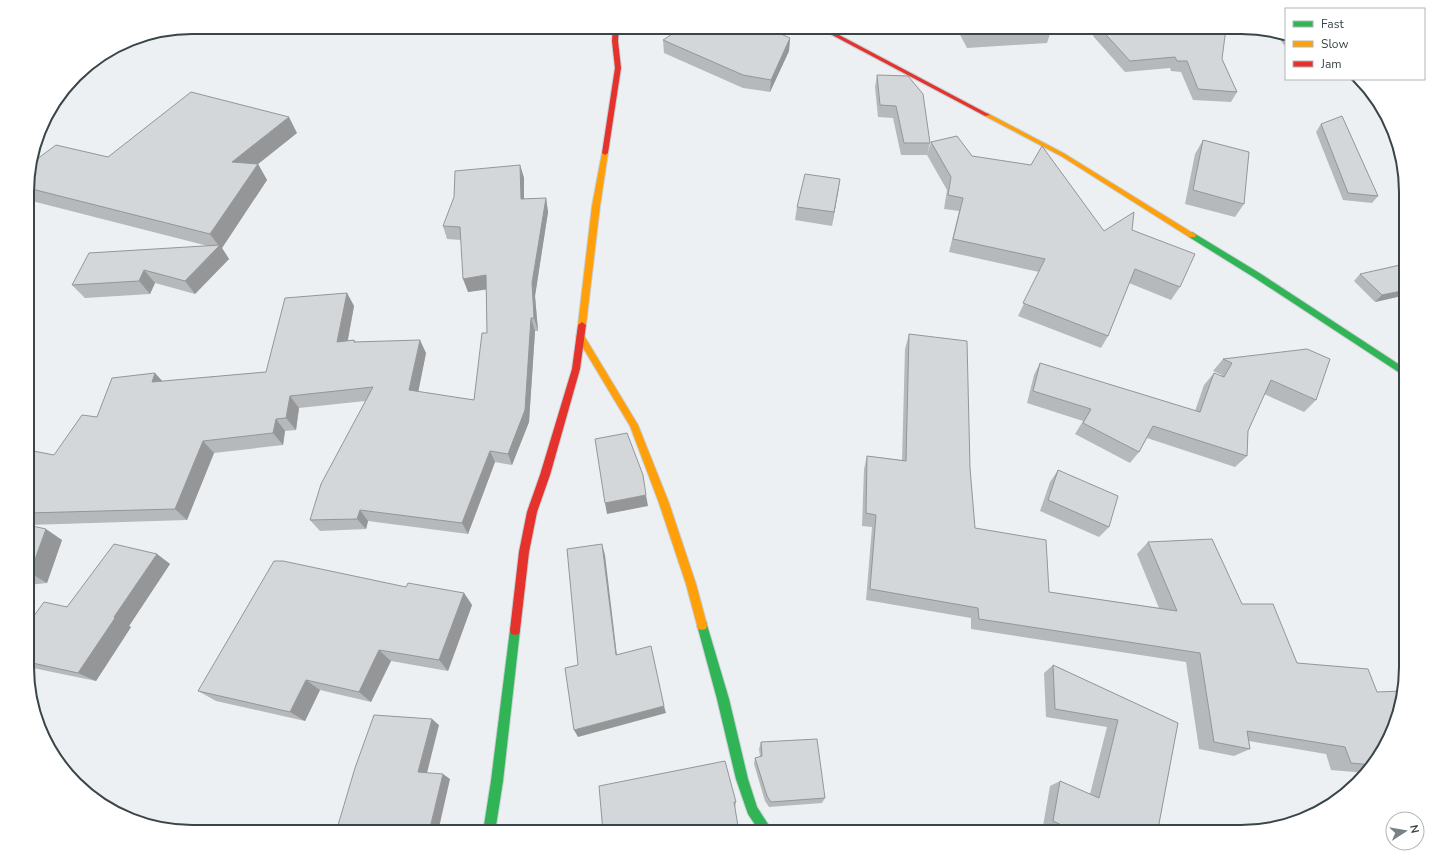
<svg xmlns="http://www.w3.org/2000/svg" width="1433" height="859" font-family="'Nunito Sans',sans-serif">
<rect width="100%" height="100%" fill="#edf0f2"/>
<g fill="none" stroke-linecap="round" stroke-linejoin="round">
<defs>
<path id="fast" d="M1192 232 1261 274 1406 369V377L1255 278 1189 237 1188 235Z
M702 620 706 621 707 625 729 699 748 779 757 807 773 832H760L748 814 736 779 717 699 697 625 698 621Z
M515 625 519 626 520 630 503 781 495 832H483L491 781 510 630 511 626Z"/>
<path id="slow" d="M987 113 1065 154 1196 235 1195 237H1189L1061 156 985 116V114Z
M605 151 608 153 600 206 586 325 582 328 578 325 592 206 602 153Z
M580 333 583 334 638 425 669 503 696 584 707 625 706 629 702 630 698 629 697 625 686 584 659 503 630 426 576 336Z"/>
<path id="jam" d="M613 27H619L618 41 621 68 608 153 605 155 602 153 615 68 612 41Z
M817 27H824L990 115 985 116Z
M582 322 586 325 580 369 550 475 537 512 529 552 520 630 519 634 515 635 511 634 510 630 519 552 527 512 540 475 572 369 578 325Z"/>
</defs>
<use href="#fast" stroke="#c7cfd3" stroke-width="2"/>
<use href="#slow" stroke="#c7cfd3" stroke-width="2"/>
<use href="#jam" stroke="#c7cfd3" stroke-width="2"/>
<use href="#fast" fill="#30b455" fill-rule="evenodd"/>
<use href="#slow" fill="#ff9f0a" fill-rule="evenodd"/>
<use href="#jam" fill="#e5322d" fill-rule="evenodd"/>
</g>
<path fill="#b5b9bb" d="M845 27H858L853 31Z
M956 27H1051L1052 28 1047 43 967 48Z
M1096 27H1222V59L1237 92 1231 102 1193 100 1181 72 1171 71 1170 68 1125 72 1093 36Z
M1278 32 1286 34V48L1281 41Z
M790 38 789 51 770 92 743 88 664 53 663 40Z
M877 75 930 143 927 155H901L893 118 878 117 875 87Z
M1321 124 1378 196 1372 203 1343 200 1316 132Z
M297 133 258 164 267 180 222 248 229 259 195 294 155 283 150 294 85 298 72 285 208 246 28 200V171L108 157Z
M1203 140 1244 204 1235 217 1185 204 1195 154Z
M931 142 972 156 1104 231 1132 230 1180 287 1171 300 1129 283 1108 336 1101 348 1018 316 1039 272 949 252 959 211 944 209 947 190 927 155Z
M520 165 524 178V199L546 198 548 212 535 296 538 331H535L529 422 512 465 495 462 468 534 368 521 366 529 320 531 310 520 365 401 299 408 296 430 285 431 283 445 214 453 187 520 29 525 62 540 47 583 28 585V450L54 455 97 417 163 381 266 372 347 293 354 306 348 340H354L356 342 426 353 418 392 474 400 487 333 486 289 468 292 461 240 447 239 443 226Z
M840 179 832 226 795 220 797 207Z
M1406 271V295L1375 302 1354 281 1360 274Z
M909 334 970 468 975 528 1049 592 1159 608 1137 554 1148 542 1242 604 1297 663 1384 750 1366 773 1331 770 1326 754 1249 741 1250 749 1234 756 1199 749 1186 662 971 629V618L866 600 872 527 862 526 864 469 867 456 902 460 905 349Z
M1223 359 1316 400 1304 412 1264 394 1248 431 1247 456 1235 467 1147 438 1139 452 1130 463 1075 434 1083 421 1027 403 1034 375 1040 363 1195 411 1204 385 1214 373 1222 376V375L1213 371Z
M1058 470 1109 527 1099 537 1040 511 1050 482Z
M1406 534V544L1400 541Z
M157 554 170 564 129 626 131 627 96 681 28 667V624L67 607Z
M406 587 464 593 472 605 448 671 391 661 371 702 320 690 305 721 216 701 198 691Z
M1053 665 1178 723 1158 829 1167 832H1056L1043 826 1050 786 1060 781 1090 794 1107 727 1046 717 1044 673Z
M761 742 825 798 822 803 769 807 765 801 754 764 755 758 760 757 759 749Z
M599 786 736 802 735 809Z"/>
<path fill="#949698" d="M854 27H858L853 31Z
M790 38 789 51 770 92 771 80Z
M289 117 297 133 258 164 267 180 222 248 229 259 195 294 185 281 219 246 210 234 232 162Z
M520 165 524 178V212L521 199Z
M840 179 838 193 832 226 834 212Z
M546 198 548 212 535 296 538 331 534 318 532 283Z
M144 270 155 283 150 294 139 281Z
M486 275 490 289 468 292 463 279Z
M1406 290V295L1375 302 1382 295Z
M347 293 354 306 345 354 337 342Z
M531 318 535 331 529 422 512 465 508 454Z
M420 340 426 353 416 403 409 390Z
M155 373 167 386 152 382Z
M290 396 299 408 296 430 286 418Z
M276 419 285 431 283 445 273 433Z
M203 441 214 453 187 520 175 509Z
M490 451 495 462 468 534 462 523Z
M646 495 648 506 607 514 605 503Z
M360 510 368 521 366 529 357 519Z
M46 529 62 540 47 583 30 573Z
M602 544 605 555 618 664 616 655Z
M157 554 170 564 129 626 131 627 96 681 78 673 114 617Z
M464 593 472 605 448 671 439 660Z
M379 650 391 661 371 702 359 692Z
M306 680 320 690 305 721 290 712Z
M664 706 666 713 578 737 574 730Z
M432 719 439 725 426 777 418 772Z
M443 774 450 779 438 832H429Z"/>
<path fill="#d3d7d9" stroke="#949698" d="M683 27H765L790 38 771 80 743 75 663 40Z
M968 27H1051L1052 28 971 33Z
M1099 27H1222L1226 28 1222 59 1237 92 1198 89 1187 61H1177L1175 57 1130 61Z
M877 75 908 76 923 94 930 143H904L896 106 880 105Z
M191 92 289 117 232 162 258 164 210 234 28 188V171L32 159H37L56 145 108 157Z
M1342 116 1378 196 1348 193 1321 124Z
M957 136 972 156 1031 165 1042 146 1104 231 1134 212 1132 230 1195 254 1180 287 1135 269 1108 336 1023 303 1045 259 953 239 963 198 948 195 951 177 931 142Z
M1203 140 1249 152 1244 204 1193 190Z
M520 165 521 199 546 198 532 283 534 318H531L525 410 508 454 490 451 462 523 360 510 357 519 310 520 321 484 373 387 290 396 286 418 276 419 273 433 203 441 175 509 28 513V450L54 455 82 415 97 417 112 378 155 373 152 382 266 372 285 298 347 293 337 342 354 340V342L420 340 409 390 474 400 482 333H487L486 275 463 279 460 227 443 226 454 197 455 171Z
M805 174 840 179 834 212 797 207Z
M220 245 185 281 144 270 139 281 72 285 89 253Z
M1400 265 1406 271V290L1382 295 1360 274Z
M909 334 967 341 970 468 975 528 1046 540 1049 592 1177 611 1148 542 1212 539 1242 604H1273L1297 663 1368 669 1377 692 1402 691 1384 750 1372 765 1351 763 1345 747 1247 731 1250 749 1214 742 1200 653 979 619 978 608 870 589 876 515 866 513 867 456 906 461Z
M1307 349 1330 359 1316 400 1271 380 1248 431 1247 456 1153 426 1139 452 1083 423 1091 409 1033 391 1040 363 1200 412 1214 373 1224 377 1232 363 1223 359Z
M627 433 643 475 646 495 605 503 595 439Z
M1058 470 1118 496 1109 527 1048 500Z
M28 525 46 529 30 573H28Z
M114 544 157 554 114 617 115 618 78 673 28 662V624L44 602 67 607Z
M602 544 616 655 651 646 664 706 574 730 565 668 578 665 567 549Z
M274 561H283L406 587 408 583 464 593 439 660 379 650 359 692 306 680 290 712 198 691Z
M1053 665 1178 723 1158 829 1167 832H1070V829L1053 821 1060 781 1099 798 1118 720 1055 709Z
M374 715 432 719 418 772 443 774 429 832H336L355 768Z
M817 739 825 798 771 802 767 796 755 758 762 756 761 742Z
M725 761 736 802H734L739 832H603L599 786Z"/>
<path d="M0 0H1433V859H0ZM192 34H1241A158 158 0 0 1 1399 192V667A158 158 0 0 1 1241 825H192A158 158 0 0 1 34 667V192A158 158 0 0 1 192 34Z" fill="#fff" fill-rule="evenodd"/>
<path fill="none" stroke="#394548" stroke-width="2" d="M192 34H1241A158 158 0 0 1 1399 192V667A158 158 0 0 1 1241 825H192A158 158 0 0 1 34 667V192A158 158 0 0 1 192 34Z"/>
<rect x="1285" y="8" width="140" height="72" fill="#ffffff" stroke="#b0b5b6"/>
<rect x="1293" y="21" width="20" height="6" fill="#30b455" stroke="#b0b5b6"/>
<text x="1321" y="28" font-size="12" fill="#394548">Fast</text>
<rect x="1293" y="41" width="20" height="6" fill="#ff9f0a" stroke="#b0b5b6"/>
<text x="1321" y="48" font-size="12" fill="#394548">Slow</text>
<rect x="1293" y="61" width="20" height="6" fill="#e5322d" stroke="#b0b5b6"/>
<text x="1321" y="68" font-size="12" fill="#394548">Jam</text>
<g transform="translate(1405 831) rotate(78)"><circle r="19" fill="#ffffff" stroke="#b0b5b6"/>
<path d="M0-3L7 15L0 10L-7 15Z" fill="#788184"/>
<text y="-6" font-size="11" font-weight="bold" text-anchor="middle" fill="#394548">N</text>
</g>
</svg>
